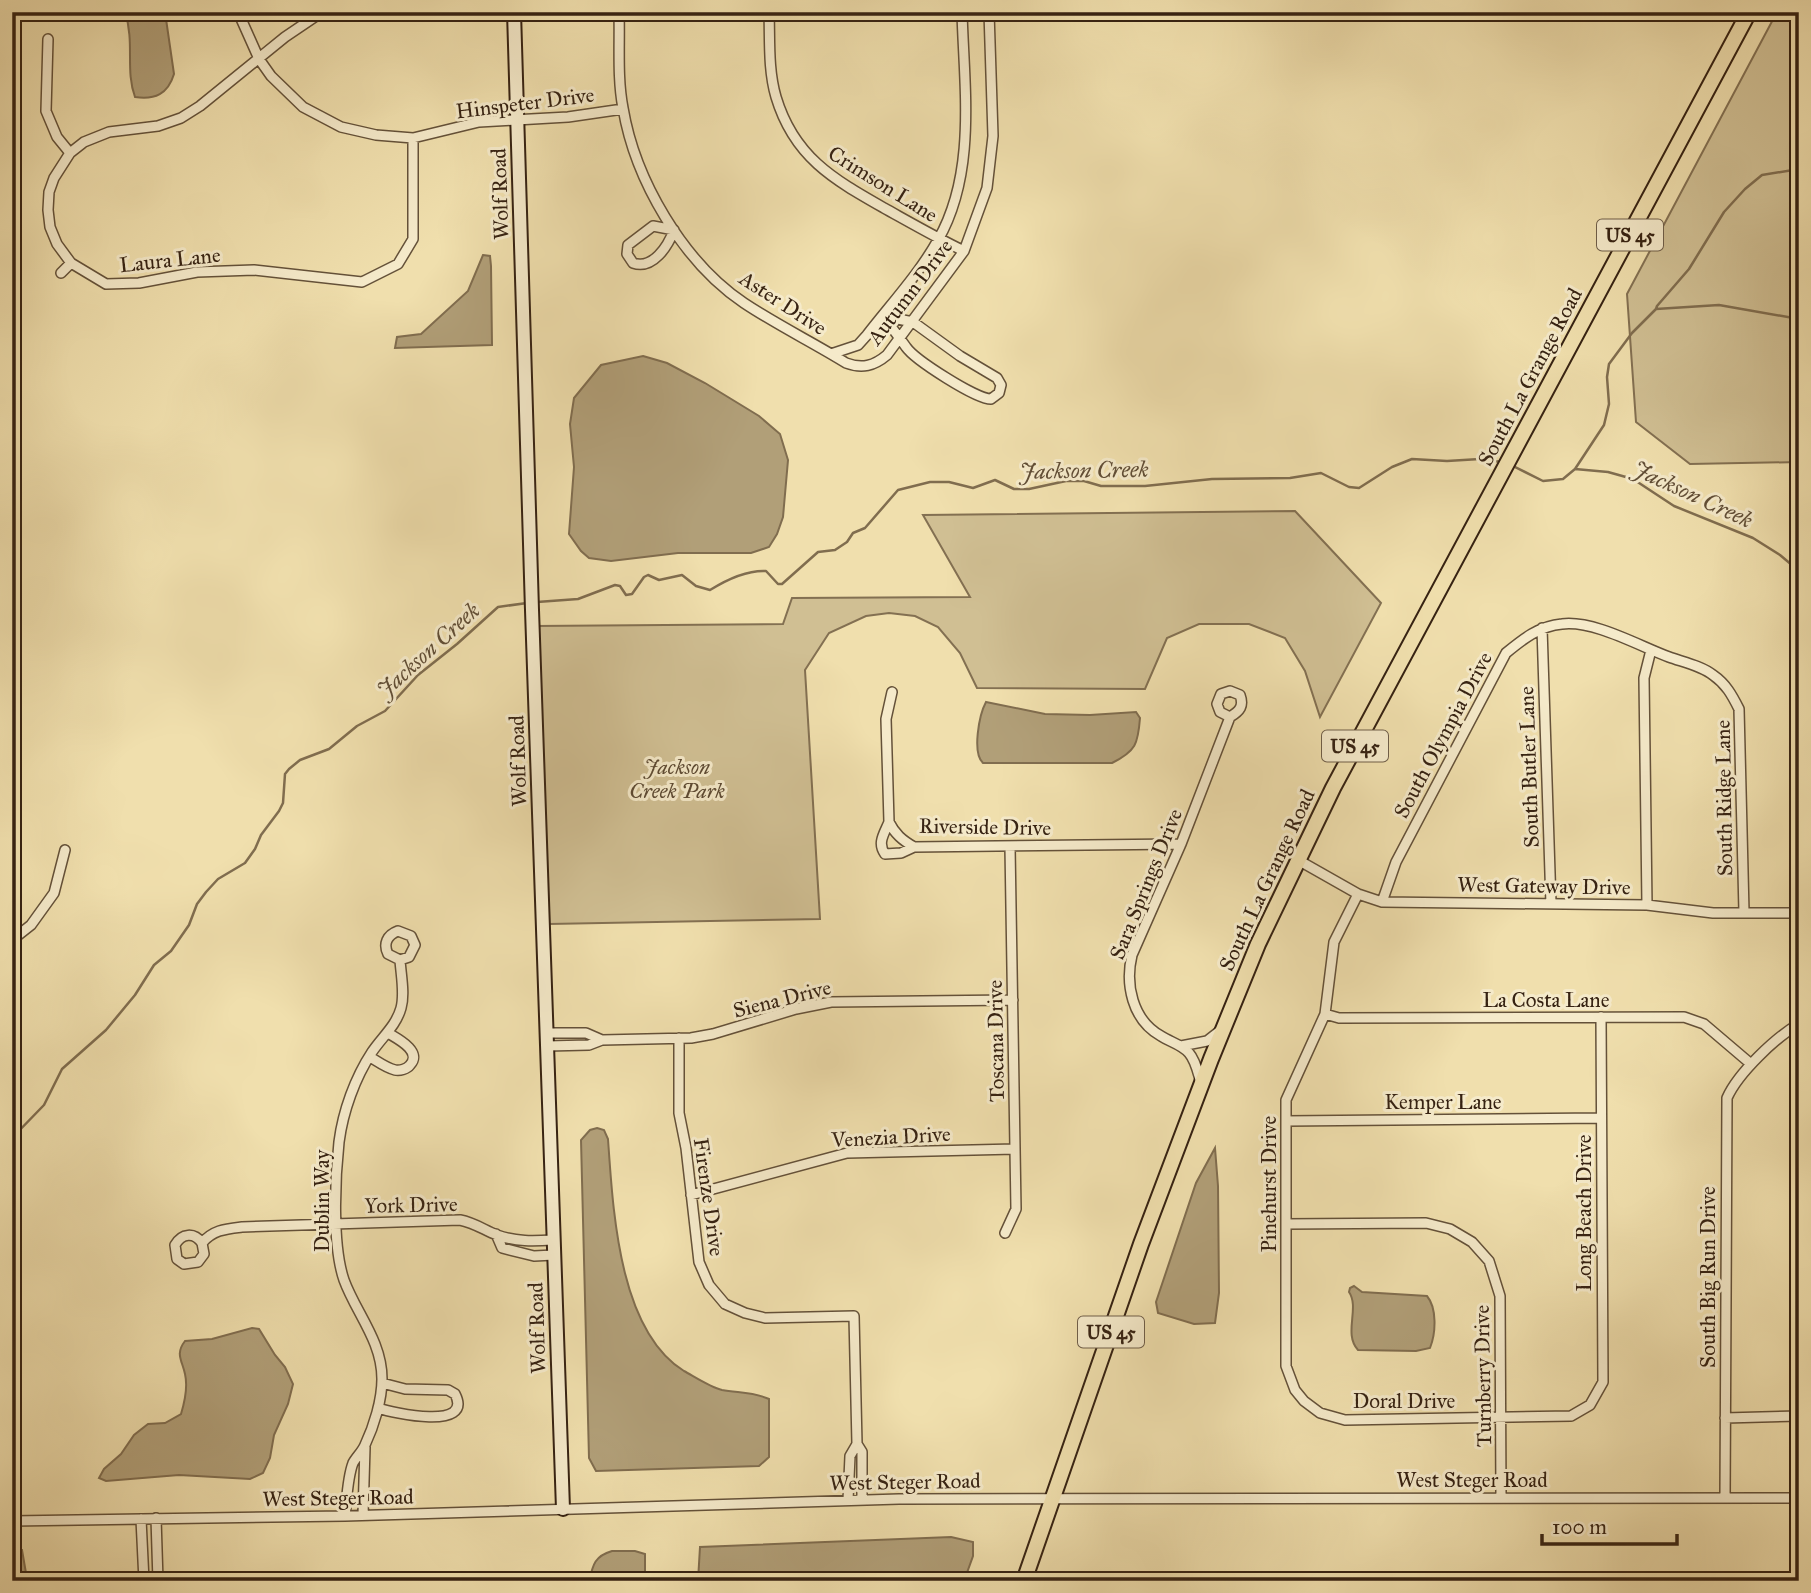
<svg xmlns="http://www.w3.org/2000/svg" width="1811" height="1593" font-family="'IM FELL Great Primer',serif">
<rect width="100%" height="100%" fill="#f0dfad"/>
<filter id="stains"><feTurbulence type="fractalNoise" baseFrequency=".00286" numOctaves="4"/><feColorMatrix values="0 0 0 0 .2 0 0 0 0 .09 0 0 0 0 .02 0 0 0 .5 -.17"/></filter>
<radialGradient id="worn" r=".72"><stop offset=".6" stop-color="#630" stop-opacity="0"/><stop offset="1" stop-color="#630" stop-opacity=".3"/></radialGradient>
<path fill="#d0bf93" stroke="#837052" stroke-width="2" d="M1777 12H1799V462L1690 464 1636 422 1627 294Z
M1295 511 1381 603 1320 717 1305 671 1285 638 1249 624H1199L1167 638 1145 689 977 688 960 653 938 627 915 616 889 613 866 616 829 633 805 670 820 919 549 924 535 626 783 624 792 598 970 597 923 515Z"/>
<path fill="#b19f78" stroke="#806d4f" stroke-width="2" d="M125 12H165L174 74C168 94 155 100 135 97 125 70 135 43 125 12Z
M483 255 490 256 491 266 492 345 395 348 397 337 421 334 468 291Z
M643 356 667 363 705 383 759 416 780 434 788 460 783 517 777 534 769 547 751 553H678L611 561 589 558 581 551 569 534 574 467 570 424 574 398 601 365Z
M986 702 1045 714 1090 715 1136 712 1140 718C1138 744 1136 751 1112 763H983C972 753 979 715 986 702Z
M597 1128 604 1130 608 1139C613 1208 618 1330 684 1371 695 1377 710 1387 722 1390 738 1393 754 1392 769 1399V1457L759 1466 596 1471 589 1458 581 1140 590 1130Z
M1215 1148 1218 1186 1219 1293 1215 1323 1194 1324 1158 1313 1156 1302 1196 1183Z
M1354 1286 1362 1292 1427 1296C1437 1308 1436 1333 1430 1348L1416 1351 1358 1350C1343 1334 1360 1308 1349 1292L1350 1288Z
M252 1328 259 1329 275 1355 285 1367 293 1384 288 1404 274 1435 270 1458 263 1473 250 1479 179 1475 106 1481 99 1478 104 1469 121 1454 134 1435 148 1424 165 1423 181 1414C185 1401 188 1387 185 1374 182 1360 175 1354 185 1341L212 1339Z
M951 1537 973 1542V1556L964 1581H846L823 1578 817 1581H698L700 1547Z
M12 1550H22L26 1573H12Z
M612 1551H635L645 1554V1581H589C593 1564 595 1556 612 1551Z"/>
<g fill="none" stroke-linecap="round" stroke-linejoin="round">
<path stroke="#806d4f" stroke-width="2.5" d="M1656 309 1719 305 1799 319
M1511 465 1543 481 1563 479 1575 469 1604 425 1609 404 1607 377 1609 364 1632 333 1656 309 1657 306 1689 269 1724 212 1745 189 1762 175 1799 169
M1575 469 1608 472 1633 479 1674 506 1753 538 1780 555 1799 571
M537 602 578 599 615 585 620 586 626 595 632 594 644 577 648 575 659 580 682 575 696 586 710 590C726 580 747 570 766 571L778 584H782L818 552 835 550 847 542 853 533 865 528 898 490 930 482H949L973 488 995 480 1014 489H1029L1066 481H1084L1101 486H1145L1212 479 1290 478 1321 473 1349 487 1359 488 1392 467 1412 459 1447 461 1480 459 1502 462
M12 1138 44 1105 62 1069 106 1030 135 995 154 965 171 951 189 925 197 904 206 892 218 879 245 863 255 849 261 835 279 811 283 803 285 774 289 769 300 760 329 749 357 726 385 711 418 675 457 644 498 607 527 603"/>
<defs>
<path id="street" d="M238 12 259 59 271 76 303 107 341 127 376 135 413 138 479 122 568 117 623 109
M322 12 285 37 200 106 181 118 158 126 109 132 84 142 70 153 54 178 49 192 48 210 50 227 57 244 71 263 106 284 139 283 197 272 254 270 362 282 398 264 413 239V138
M619 12C620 44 617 77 623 108 635 180 683 262 744 303 777 325 812 342 846 363 862 369 874 366 887 355L964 251 987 188 993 136 989 12
M769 12C770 40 768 70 776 97 794 157 833 179 884 208 911 223 937 238 964 251
M48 39 46 111 57 137 70 153
M653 226 674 230C668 246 653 270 633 263L627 254 628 245Z
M61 273 71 263
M883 316 913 322 960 356 997 378 1001 385 999 393 991 399C976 399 915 360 906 347 898 336 891 326 883 316Z
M831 354 858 345 867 335C891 304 919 274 938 240 977 172 964 87 962 12
M1542 628 1551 904
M892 692 886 719 889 822C895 834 902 840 914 847L1181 844
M889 822C884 834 877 843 885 854L901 853 914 847
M1298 860 1358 894 1382 902 1647 905 1713 913H1799
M1358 894 1334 942 1325 1014 1286 1100V1366L1295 1390 1304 1401 1320 1413 1345 1420 1571 1416 1590 1405 1603 1382 1601 1017
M1382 902 1396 862 1506 653C1523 639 1539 626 1562 624 1594 620 1639 646 1669 657 1683 662 1702 666 1713 675 1726 684 1732 695 1739 709L1744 912
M1647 905 1644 678 1651 650
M12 940 31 925 54 893 65 850
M1325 1014 1339 1018 1684 1017 1704 1024 1751 1064
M547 1033H586L602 1040
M679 1038V1113L686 1148 699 1262 709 1285 725 1304 745 1313 765 1318 854 1316 857 1444 862 1452V1500
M547 1046 589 1045 602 1040 691 1038 713 1034 796 1009 831 1002 1013 1000
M1181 1046 1207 1041 1221 1030
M370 1057C377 1061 386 1068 395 1070 400 1071 407 1069 410 1065 423 1051 396 1038 388 1033
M1201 1083C1198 1073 1196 1061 1189 1053 1181 1044 1170 1042 1161 1036 1132 1020 1125 984 1132 955L1181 844 1230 717C1240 711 1244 706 1240 695L1230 691 1221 694 1217 704 1220 712 1230 717
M1286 1121 1601 1118
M691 1195 847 1153 1015 1149
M1286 1224 1426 1223 1450 1229 1472 1242 1489 1261 1500 1296 1501 1498
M1005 1233 1016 1209 1010 847
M496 1234 502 1248 534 1256 554 1255
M202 1243 204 1254 198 1262 184 1264 177 1259 175 1245C182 1233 194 1232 202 1243 213 1230 225 1229 242 1227L460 1220C475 1223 484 1230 497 1235 516 1242 534 1241 554 1240
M378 1408C393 1413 474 1431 455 1394L448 1390 405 1389 382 1383
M1725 1418 1799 1416
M1725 1498 1727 1098C1738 1073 1776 1037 1799 1024
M848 1500 850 1456 857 1444
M363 1515 365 1447
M345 1516C347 1500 347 1479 353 1463 356 1457 362 1452 365 1445 374 1426 382 1400 382 1379 382 1341 356 1313 344 1280 332 1245 335 1178 339 1142 343 1111 355 1078 372 1052 382 1037 396 1026 401 1008 405 994 401 975 400 960L409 957 415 945 411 936 398 931C387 935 383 944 388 954L400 960
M156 1518 158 1581
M141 1519 144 1581
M12 1521 345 1516 899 1499 1799 1498
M463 1581 469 1578 479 1581"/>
<path id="secondary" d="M514 12 532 610 563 1509"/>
<path id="primary" d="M1024 1581 1141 1244 1211 1059 1258 944 1333 788 1749 12"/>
</defs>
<use href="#street" stroke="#645139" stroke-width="12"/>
<use href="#secondary" stroke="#362212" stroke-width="16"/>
<use href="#primary" stroke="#362212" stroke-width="18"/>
<use href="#street" stroke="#f5eaca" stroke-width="9"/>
<use href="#secondary" stroke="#f5eaca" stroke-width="12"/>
<use href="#primary" stroke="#f0dfad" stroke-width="14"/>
</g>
<g text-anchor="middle" stroke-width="6" stroke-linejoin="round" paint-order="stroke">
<g fill="#f5eaca" stroke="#6f5e49" stroke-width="2">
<rect x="1597" y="219.5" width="66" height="31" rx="5"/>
<rect x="1322" y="730.5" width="66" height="31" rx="5"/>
<rect x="1078" y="1316.5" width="66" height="31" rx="5"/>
</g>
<g font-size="19" font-weight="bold" fill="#362212">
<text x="1630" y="242">US 45</text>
<text x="1355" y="753">US 45</text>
<text x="1111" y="1339">US 45</text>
</g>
<g font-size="21" fill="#362212" stroke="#f5eaca">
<text transform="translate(525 103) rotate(-7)" y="7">Hinspeter Drive</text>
<text transform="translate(883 184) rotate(32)" y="7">Crimson Lane</text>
<text transform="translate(500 194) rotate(-92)" y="7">Wolf Road</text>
<text transform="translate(170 260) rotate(-6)" y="7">Laura Lane</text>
<text transform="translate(910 292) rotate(-53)" y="7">Autumn Drive</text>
<text transform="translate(783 303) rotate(33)" y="7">Aster Drive</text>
<text transform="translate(1530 377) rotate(-62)" y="7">South La Grange Road</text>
<text transform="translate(1443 735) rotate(-62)" y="7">South Olympia Drive</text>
<text transform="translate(518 761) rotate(-92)" y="7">Wolf Road</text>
<text transform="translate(1529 767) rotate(-92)" y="7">South Butler Lane</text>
<text transform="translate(1724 798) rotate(-91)" y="7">South Ridge Lane</text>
<text transform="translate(985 827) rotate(1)" y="7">Riverside Drive</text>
<text transform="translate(1267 880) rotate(-65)" y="7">South La Grange Road</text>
<text transform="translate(1146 884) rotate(-68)" y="7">Sara Springs Drive</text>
<text transform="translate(1544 886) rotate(1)" y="7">West Gateway Drive</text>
<text transform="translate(782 999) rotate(-14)" y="7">Siena Drive</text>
<text x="1546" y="1007">La Costa Lane</text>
<text transform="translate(996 1041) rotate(-91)" y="7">Toscana Drive</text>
<text x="1443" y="1109">Kemper Lane</text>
<text transform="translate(891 1137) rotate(-3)" y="7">Venezia Drive</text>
<text transform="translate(1269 1184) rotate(-90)" y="7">Pinehurst Drive</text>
<text transform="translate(709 1197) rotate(82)" y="7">Firenze Drive</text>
<text transform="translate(322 1201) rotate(-90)" y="7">Dublin Way</text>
<text transform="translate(411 1205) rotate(-1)" y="7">York Drive</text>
<text transform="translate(1584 1213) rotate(-90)" y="7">Long Beach Drive</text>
<text transform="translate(1708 1277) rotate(-90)" y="7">South Big Run Drive</text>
<text transform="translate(537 1328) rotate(-92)" y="7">Wolf Road</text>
<text transform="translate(1483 1376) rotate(-91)" y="7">Turnberry Drive</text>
<text x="1404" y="1408">Doral Drive</text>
<text x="1472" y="1487">West Steger Road</text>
<text transform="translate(905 1482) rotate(-1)" y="7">West Steger Road</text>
<text transform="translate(338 1498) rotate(-1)" y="7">West Steger Road</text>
</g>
<g font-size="21" font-style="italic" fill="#5c4932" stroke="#f5eaca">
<text x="677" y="774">Jackson<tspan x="677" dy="24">Creek Park</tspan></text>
</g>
<g font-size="23" font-style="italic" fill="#614e36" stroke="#f5eaca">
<text transform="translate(1084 470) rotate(-1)" y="8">Jackson Creek</text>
<text transform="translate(1693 494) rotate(25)" y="8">Jackson Creek</text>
<text transform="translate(428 650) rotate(-42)" y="8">Jackson Creek</text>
</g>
</g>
<rect width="1811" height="1593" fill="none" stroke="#f0dfad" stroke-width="42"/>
<rect x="14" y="14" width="1783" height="1565" fill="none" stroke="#362212" stroke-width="3.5"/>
<rect x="21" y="21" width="1769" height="1551" fill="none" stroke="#362212" stroke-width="2"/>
<path d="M1542 1534v10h135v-10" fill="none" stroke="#362212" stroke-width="3.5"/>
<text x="1552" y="1534" font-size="21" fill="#362212" stroke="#f5eaca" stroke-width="5" paint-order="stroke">100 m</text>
<rect width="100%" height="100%" filter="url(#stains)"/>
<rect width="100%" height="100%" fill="url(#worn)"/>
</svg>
